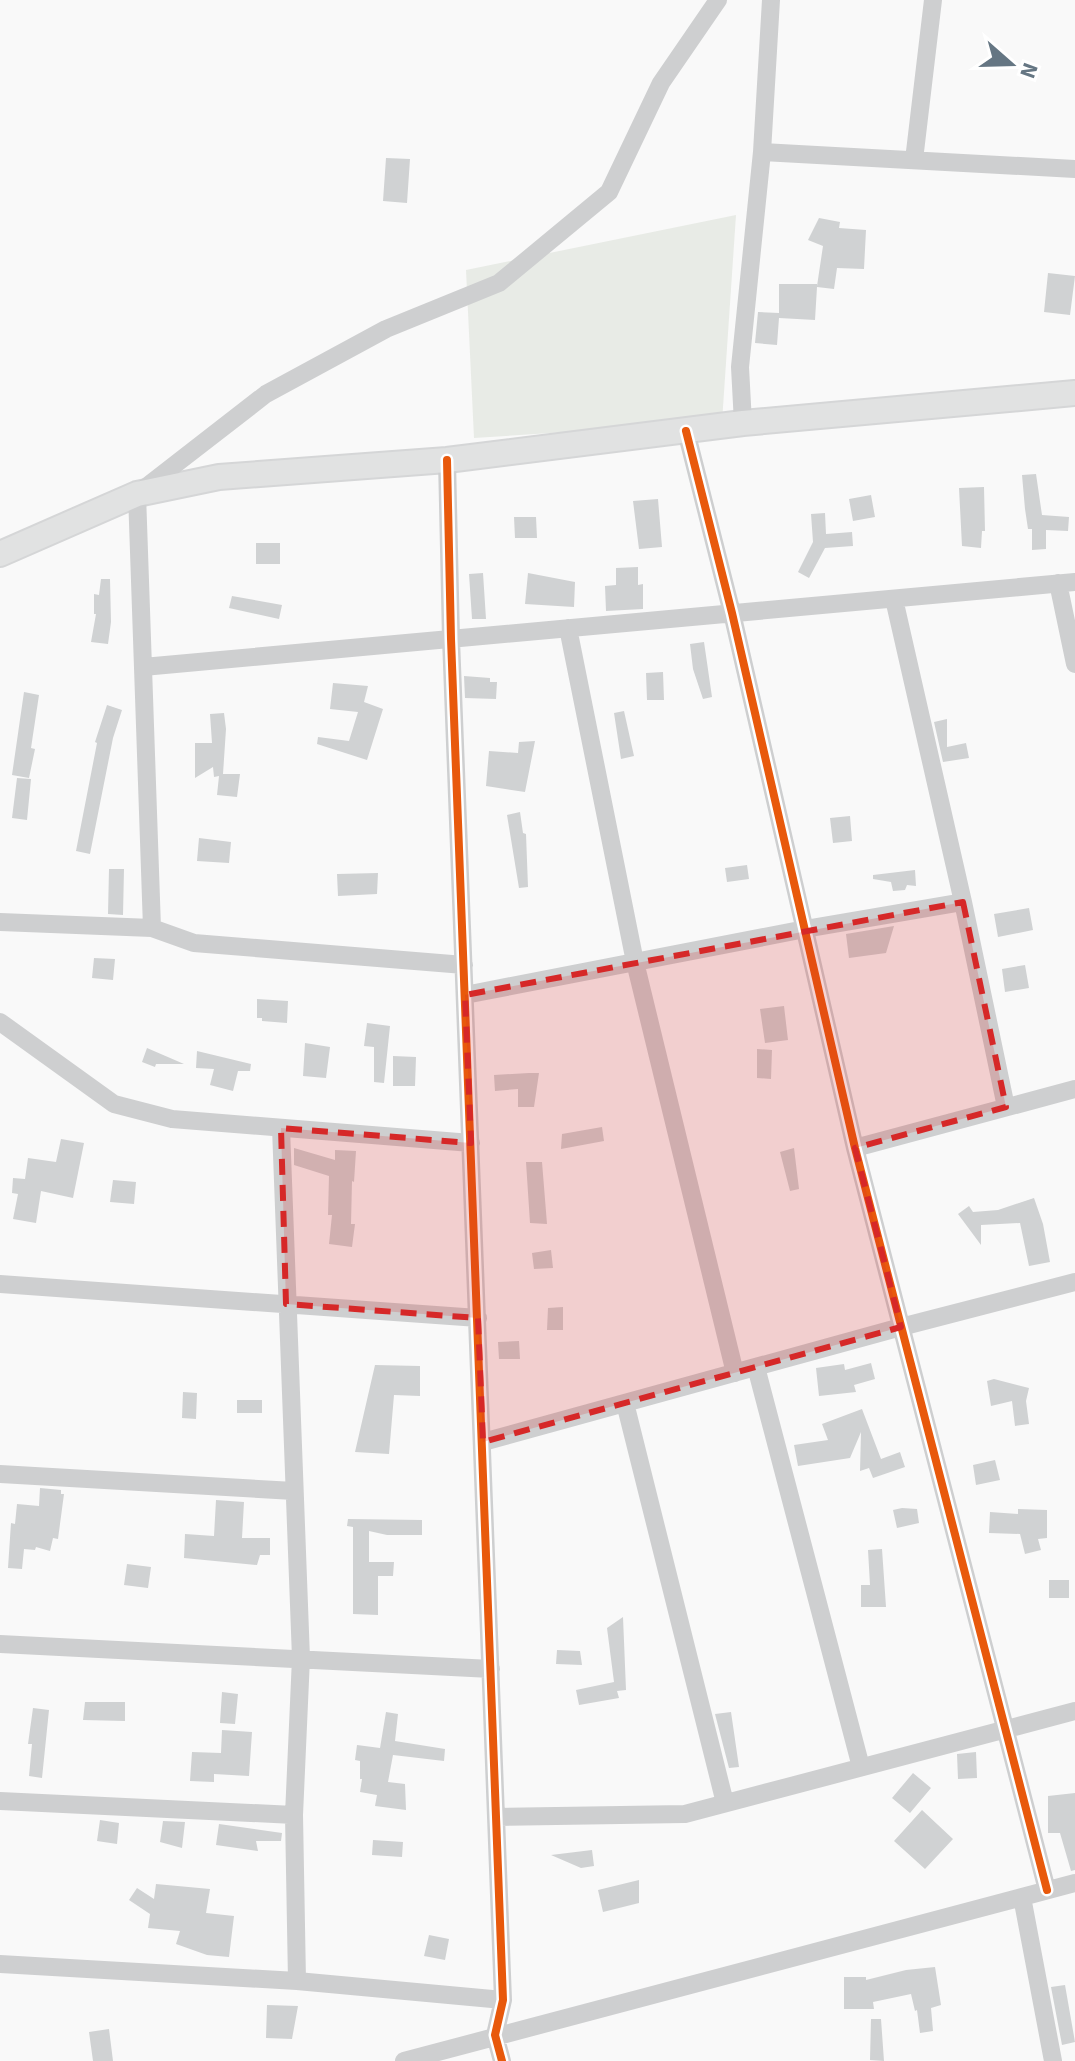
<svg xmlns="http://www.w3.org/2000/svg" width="1075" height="2061" font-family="'Source Sans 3',sans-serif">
<rect width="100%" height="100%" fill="#f9f9f9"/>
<path fill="#e8ebe6" d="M736 215 722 422 474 438 466 270Z"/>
<path fill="#d0d2d3" d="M386 158 410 159 407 203 383 201Z
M819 218 840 222 839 228 866 230 864 269 837 268 834 289 817 287 815 320 779 318 777 345 755 343 758 312 779 313V284H817V286L823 246 808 240Z
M1048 273 1075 276 1070 315 1044 312Z
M1036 474 1042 515 1069 517 1068 531 1046 530V549L1032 550V529H1028L1025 509 1022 475Z
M984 487 985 531H982L981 548 962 546 959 488Z
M871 495 875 517 853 521 849 499Z
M658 499 662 547 639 549 633 501Z
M825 513 826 534 852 532 853 546 825 548 809 578 798 572 813 542 811 514Z
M514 517H536L537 538H515Z
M256 543H280V564H256Z
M638 567V585L643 584V609L606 611 605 586 616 585V568Z
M483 573 486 619H472L469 574Z
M528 573 575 582 574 607 525 604Z
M101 579H110L111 622 108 644 91 642 96 614H94V594L99 595Z
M232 596 282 605 279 619 229 608Z
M704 642 712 697 703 699 693 669 690 644Z
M663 672 664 700H647L646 673Z
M464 676 490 678V682H497L496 699 465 698Z
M333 683 368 686 364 702 383 709 367 760 317 744 318 737 349 741 358 712 330 709Z
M24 692 39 695 31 748 35 749 29 778 12 775Z
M107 705 122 710 113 738 90 854 76 851 97 743 95 742Z
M624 711 634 756 621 759 614 713Z
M224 713 226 729 223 774H240L237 797 217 795 219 776 214 777 213 767 195 778V743H212L210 714Z
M947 719V747L966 743 969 758 943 762 934 722Z
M535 741 525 792 486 786 489 751 518 753 519 742Z
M17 778 31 779 27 820 12 818Z
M520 812 523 833 526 834 528 887 519 888 507 815Z
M850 816 852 841 833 843 830 818Z
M199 838 231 842 229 863 197 861Z
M747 865 749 879 727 882 725 868Z
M109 869H124L123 915 108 914Z
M915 870 916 886 907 885 905 890 893 891 891 882 873 879V875Z
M378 873 377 894 338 896 337 874Z
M1029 908 1033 930 998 937 994 914Z
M894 926 886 953 849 958 846 934Z
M94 958 115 959 113 980 92 978Z
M1025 965 1029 988 1005 992 1002 969Z
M257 999 288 1001 287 1023 262 1021V1018H257Z
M784 1006 788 1040 765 1043 760 1009Z
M367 1023 390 1026 384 1083 374 1082V1047L364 1046Z
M305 1043 330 1047 326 1078 303 1076Z
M147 1048 184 1064H156L155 1067 142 1062Z
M757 1049 772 1050 771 1079 757 1078Z
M197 1051 251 1064 250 1071H238L233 1091 210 1085 214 1069 196 1068Z
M393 1056 416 1057 415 1086H393Z
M529 1073H539L534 1107H518V1089L495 1091 494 1075Z
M602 1127 604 1141 561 1149 562 1134Z
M61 1139 84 1143 73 1198 41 1191 36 1223 13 1219 18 1194 12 1193 13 1178 25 1179 28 1158 56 1162Z
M294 1148 335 1160V1150L356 1151 354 1182 352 1181 351 1224H355L352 1247 329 1244 332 1215H328L329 1176 294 1165Z
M794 1148 799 1189 790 1191 780 1152Z
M526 1162H542L547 1224 530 1223Z
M113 1180 136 1182 134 1204 110 1202Z
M1034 1198 1043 1224 1050 1262 1029 1266 1020 1223 981 1225V1245L958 1214 969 1206 973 1212 998 1210Z
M551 1250 553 1268 534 1269 532 1253Z
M563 1307V1330H547L548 1308Z
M519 1341 520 1359H499L498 1342Z
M871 1363 875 1379 854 1385 856 1392 819 1396 816 1368 844 1364 845 1370Z
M375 1365 420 1366V1396L394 1395 389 1454 355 1452Z
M994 1379 1029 1388 1026 1401 1029 1424 1015 1426 1012 1401 991 1406 987 1381Z
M183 1392 197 1393 196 1419 182 1418Z
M237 1400H262V1413H237Z
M862 1409 881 1459 900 1452 905 1467 873 1478 869 1468 860 1471 861 1432 850 1458 798 1466 794 1445 828 1440 822 1424Z
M995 1460 1000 1480 976 1485 973 1465Z
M40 1488 61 1490V1494H64L58 1539 53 1538 50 1551 36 1547 35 1550 24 1549 22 1569 8 1568 11 1523 15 1524 17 1504 39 1506Z
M216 1500 244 1502 242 1538H270V1555H260L257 1565 184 1558 185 1534 214 1536Z
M902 1508 917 1509 919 1523 897 1528 893 1510Z
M1018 1509 1047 1510V1538L1038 1539 1041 1550 1025 1554 1020 1534 989 1533 990 1512 1018 1514Z
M348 1519 422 1520V1535H387L369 1531V1562H394L393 1576H378V1615L353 1614V1527L347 1526Z
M882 1549 886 1607H861V1585H870L868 1550Z
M127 1564 151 1567 148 1588 124 1585Z
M1049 1580H1069V1598H1049Z
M623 1617 626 1690 617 1691 619 1698 579 1705 576 1690 614 1682 607 1628Z
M557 1650 580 1651 582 1665 556 1664Z
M222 1692 238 1694 235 1724 220 1723Z
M85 1702H125V1721L83 1720Z
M33 1708 49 1710 42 1778 29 1776 32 1744H28Z
M386 1712 398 1714 395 1741 445 1749 444 1761 393 1755 388 1782 405 1784 406 1810 375 1806 377 1795 360 1792 362 1779H360V1761L355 1760 357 1745 380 1748Z
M731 1712 739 1767 729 1768 715 1714Z
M222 1730 252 1732 249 1776 214 1774V1782L190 1781 192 1752 221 1753Z
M976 1752 977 1778 958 1779 957 1754Z
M913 1773 931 1788 910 1813 892 1798Z
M1075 1793V1870L1071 1871 1060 1833H1048V1796Z
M922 1810 953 1839 925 1869 894 1841Z
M100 1820 119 1823 117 1844 97 1841Z
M163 1821 185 1822 182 1848 160 1842Z
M219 1824 282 1833 281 1841H256L258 1851 216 1845Z
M373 1840 403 1842 402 1857 372 1855Z
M592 1850 594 1866 581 1868 551 1855Z
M639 1880V1903L603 1912 598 1890Z
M156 1884 210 1889 206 1913 234 1916 229 1957 207 1955 176 1944 180 1931 148 1928 150 1914 129 1900 137 1888 154 1899Z
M429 1935 449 1939 445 1960 424 1956Z
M935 1967 941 2005 931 2008 933 2031 920 2033 917 2010 915 2011 911 1994 873 2002 874 2009H844V1977H866V1980L906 1970Z
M1065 1985 1075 2042 1062 2045 1051 1987Z
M267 2005 298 2006 292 2039 266 2038Z
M871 2019H881L884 2061 870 2060Z
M109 2029 113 2061H93L89 2032Z"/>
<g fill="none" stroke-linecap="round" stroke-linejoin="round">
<defs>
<path id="secondary" d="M0 554 137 494 219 477 447 460 743 423 1075 393"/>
</defs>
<use href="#secondary" stroke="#d5d6d7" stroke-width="28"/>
<path stroke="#cecfd0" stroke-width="18" d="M762 152 1075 169
M914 160 933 0
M743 423 740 367 762 152 771 0
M686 431 732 613 855 1148 1047 1890
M447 460 451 639 503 2000 495 2035 502 2061
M1058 583 1075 664
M894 599 963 902 1006 1107
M568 628 635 962 735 1373
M143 667 1075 582
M0 922 152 928 194 943 464 965
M152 928 137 494 266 394 386 329 499 283 609 192 661 83 718 0
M465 995 805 929 963 902
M0 1022 114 1104 172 1119 471 1143
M281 1128 301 1658 294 1815 297 1981
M855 1148 1075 1089
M0 1284 478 1318
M756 1367 861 1767
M625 1403 725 1803
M483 1442 901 1327 1075 1282
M0 1474 294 1491
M0 1644 491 1669
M0 1801 294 1815
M497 1817 685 1814 1075 1711
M1022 1897 1053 2061
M0 1964 297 1981 503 2000
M404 2061 1075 1883"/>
<use href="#secondary" stroke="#e1e2e2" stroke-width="24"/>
<defs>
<path id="cycleway" d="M686 431 732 613 855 1148 1047 1890
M447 460 451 639 503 2000 495 2035 502 2061"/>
</defs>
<use href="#cycleway" stroke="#fff" stroke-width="13"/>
<use href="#cycleway" stroke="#e8590c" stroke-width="8"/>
</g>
<path fill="#d62828" fill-opacity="0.2" stroke="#d62828" stroke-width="6" stroke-dasharray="16 10" stroke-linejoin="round" d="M963 902 1006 1107 855 1148 901 1327 483 1442 478 1318 286 1304 281 1128 471 1143 465 995Z"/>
<g transform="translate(1011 64) rotate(110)" stroke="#ffffff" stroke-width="6" paint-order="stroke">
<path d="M0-6L14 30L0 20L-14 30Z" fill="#657683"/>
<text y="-12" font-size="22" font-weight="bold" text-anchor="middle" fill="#657683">N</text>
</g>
</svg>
